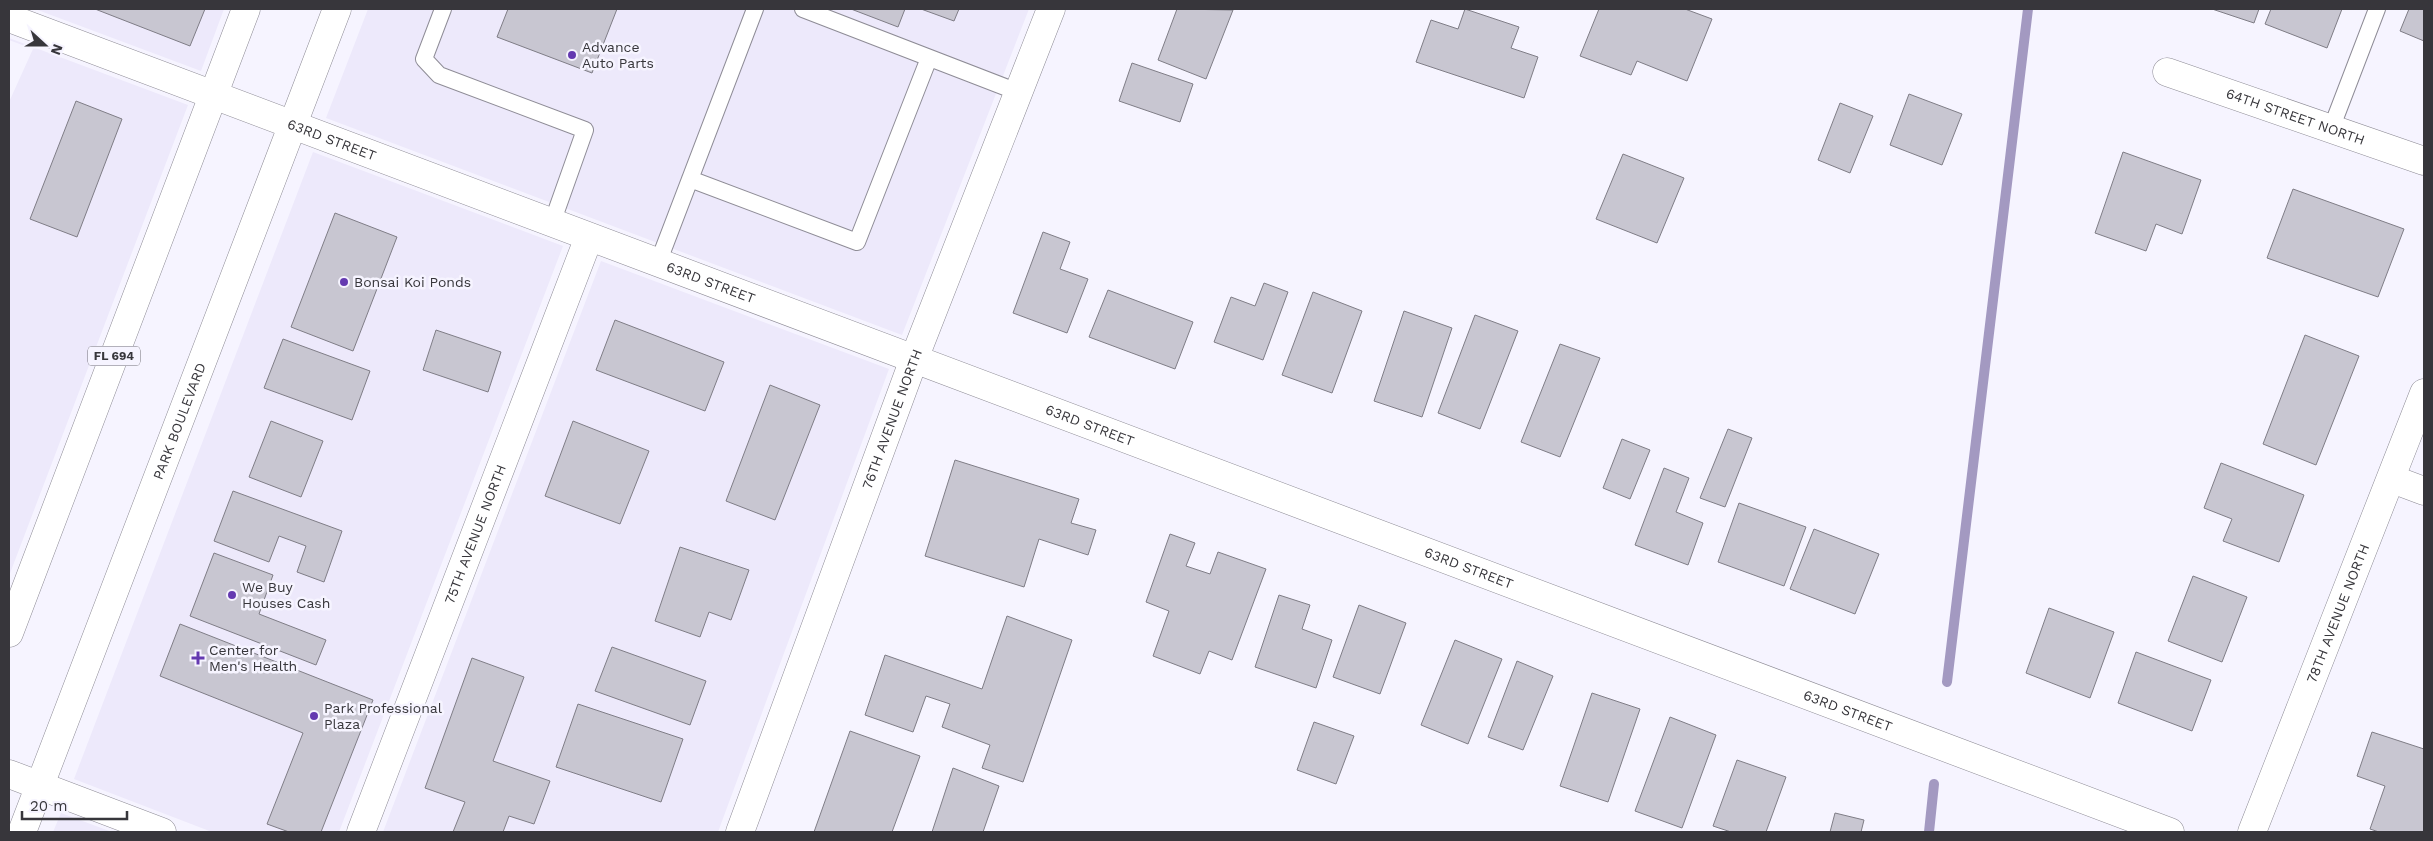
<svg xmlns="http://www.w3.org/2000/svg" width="2433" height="841" font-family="'Work Sans',sans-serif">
<rect width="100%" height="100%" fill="#f6f4ff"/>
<path fill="#ede9fb" d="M35 9H224L201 71Z
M368 9H1029L902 335 326 118Z
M9 38 188 105 9 576V102L33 49 9 40Z
M313 152 563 246 339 832H212L74 779Z
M601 261 889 369 718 832H383Z
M61 813 112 832H53Z"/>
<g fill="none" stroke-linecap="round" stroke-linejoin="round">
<path stroke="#a399c1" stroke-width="10" d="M1947 682 2028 9
M1929 832 1934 784"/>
</g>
<path fill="#c8c6d1" stroke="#7f7d86" d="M95 9H205L190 46Z
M508 9H617L592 73 497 37Z
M851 9H905L898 27Z
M921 9H959L954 21Z
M1177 9 1233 10 1206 79 1158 60Z
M1465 9 1519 27 1511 48 1538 57 1524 98 1416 62 1431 20 1458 29Z
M1599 9H1685L1712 19 1687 81 1637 61 1631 75 1580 56Z
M2212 9H2259L2254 23Z
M2271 9H2342L2327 48 2265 24Z
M2409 9H2424V41L2400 31Z
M1132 63 1193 84 1180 122 1119 101Z
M1909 94 1962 114 1942 165 1890 145Z
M76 101 122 119 77 237 30 219Z
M1840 103 1873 116 1850 173 1818 160Z
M2123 152 2201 180 2182 234 2156 224 2146 251 2095 233Z
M1623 154 1684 178 1657 243 1596 219Z
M2293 189 2404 229 2378 297 2267 258Z
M335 213 397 237 353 351 291 327Z
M1043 232 1070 242 1060 269 1088 279 1067 333 1013 313Z
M1264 283 1288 292 1263 360 1214 342 1231 297 1255 306Z
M1108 290 1193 322 1175 369 1089 337Z
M1313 292 1362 311 1332 393 1282 375Z
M1404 311 1452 328 1422 417 1374 401Z
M1475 315 1518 331 1480 429 1438 413Z
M615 320 724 362 705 411 596 370Z
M436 330 501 352 488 392 423 370Z
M2305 335 2359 356 2316 465 2263 444Z
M283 339 370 371 352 420 264 388Z
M1560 344 1600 358 1560 457 1521 442Z
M770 385 820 405 775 520 726 501Z
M271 421 323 441 301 497 249 477Z
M573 421 649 451 620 524 545 496Z
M1728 429 1752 438 1725 507 1700 498Z
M1622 439 1650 450 1630 499 1603 488Z
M955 460 1079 499 1071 523 1096 530 1088 555 1039 539 1024 587 925 556Z
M2221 463 2304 495 2279 562 2223 541 2232 519 2204 508Z
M1664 468 1689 478 1676 512 1703 523 1688 565 1635 545Z
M233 491 342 531 324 582 297 572 306 546 279 536 269 562 214 541Z
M1739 503 1806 527 1784 586 1718 562Z
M1814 529 1879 554 1855 614 1790 589Z
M1170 534 1195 543 1186 566 1210 574 1218 552 1266 569 1232 660 1209 651 1200 674 1153 656 1169 611 1146 602Z
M680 547 749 570 731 620 709 612 700 637 655 621Z
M214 553 273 575 259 614 326 640 316 665 190 616Z
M2193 576 2247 597 2222 662 2168 641Z
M1279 595 1310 605 1302 629 1332 640 1316 688 1255 667Z
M1359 605 1406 623 1380 694 1333 677Z
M2049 608 2114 632 2090 698 2026 673Z
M1007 616 1072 640 1023 782 982 768 990 745 942 727 950 704 926 696 913 732 865 715 885 655 982 689Z
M180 624 373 700 321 832H289L267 824 303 733 160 676Z
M1455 640 1502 659 1468 744 1421 725Z
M612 647 706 681 690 725 595 691Z
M2136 652 2211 680 2192 731 2118 703Z
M472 658 524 677 493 761 550 781 534 824 509 816 503 832H453L465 802 425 788Z
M1517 661 1553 676 1523 750 1488 737Z
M1592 693 1640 709 1608 802 1560 786Z
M578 704 683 739 661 802 556 767Z
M1670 717 1716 735 1682 828 1635 811Z
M1314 722 1354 736 1336 784 1297 770Z
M850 731 920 756 892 832H814Z
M2372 732 2424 749V832H2379L2370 829 2385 786 2357 776Z
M1737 760 1786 777 1766 832H1731L1713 826Z
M953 768 999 786 983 832H932Z
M1835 813 1864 820 1861 832H1830Z"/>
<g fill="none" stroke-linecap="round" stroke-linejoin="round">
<defs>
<path id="service" d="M443 9 424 59 439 75 585 130 552 223
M803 9 1018 92
M2331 129 2377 9
M690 179 857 242 929 58
M658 263 755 9"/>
<g id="minor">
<path id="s1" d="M9 18 2170 832"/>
<path id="s2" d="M2167 72 2424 161"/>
<path d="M2392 479 2424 491"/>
<path d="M9 774 162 832"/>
<path id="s3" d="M361 832 589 237"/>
<path id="s4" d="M740 832 914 359 1051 9"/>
</g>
<g id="tertiary">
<path id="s5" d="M2252 832 2424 393"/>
</g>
<g id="primary">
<path d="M9 633 246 9"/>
<path id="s6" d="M22 832 337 9"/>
</g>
</defs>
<use href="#service" stroke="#8e8c96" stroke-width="18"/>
<use href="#minor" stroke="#8e8c96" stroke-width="29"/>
<use href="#tertiary" stroke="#8e8c96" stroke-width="29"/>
<use href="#primary" stroke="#8e8c96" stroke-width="29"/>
<use href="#service" stroke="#fff" stroke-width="16"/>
<use href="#minor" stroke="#fff" stroke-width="28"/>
<use href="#tertiary" stroke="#fff" stroke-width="28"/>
<use href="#primary" stroke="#fff" stroke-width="28"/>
</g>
<g fill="#6439b0" stroke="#f6f4ff" stroke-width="2">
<circle cx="572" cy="55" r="5"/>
<circle cx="344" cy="282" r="5"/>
<circle cx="232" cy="595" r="5"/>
<path d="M195.5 650.5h5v5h5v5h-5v5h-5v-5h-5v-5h5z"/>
<circle cx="314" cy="716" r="5"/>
</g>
<g text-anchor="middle" stroke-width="5" stroke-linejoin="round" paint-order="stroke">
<rect fill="#f6f4ff" stroke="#706f76" stroke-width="1" x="88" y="346.5" width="52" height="19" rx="4"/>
<g font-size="12" font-weight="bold" fill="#37363b">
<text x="114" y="360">FL 694</text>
</g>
<g font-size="14" fill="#37363b" stroke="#f6f4ff" text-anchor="start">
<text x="582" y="52">Advance<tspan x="582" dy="16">Auto Parts</tspan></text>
<text x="354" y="287">Bonsai Koi Ponds</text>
<text x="242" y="592">We Buy<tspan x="242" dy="16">Houses Cash</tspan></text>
<text x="209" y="655">Center for<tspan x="209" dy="16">Men's Health</tspan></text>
<text x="324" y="713">Park Professional<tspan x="324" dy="16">Plaza</tspan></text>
</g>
<g font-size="14" fill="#37363b" stroke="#f6f4ff">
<text dy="5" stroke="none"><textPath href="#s2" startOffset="136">64TH STREET NORTH</textPath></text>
<text dy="5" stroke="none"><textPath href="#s1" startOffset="345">63RD STREET</textPath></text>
<text dy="5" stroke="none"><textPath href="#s1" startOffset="750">63RD STREET</textPath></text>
<text dy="5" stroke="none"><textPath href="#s4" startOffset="440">76TH AVENUE NORTH</textPath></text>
<text dy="5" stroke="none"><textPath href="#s6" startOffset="440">PARK BOULEVARD</textPath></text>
<text dy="5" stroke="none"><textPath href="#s1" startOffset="1155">63RD STREET</textPath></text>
<text dy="5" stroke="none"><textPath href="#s3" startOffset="319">75TH AVENUE NORTH</textPath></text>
<text dy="5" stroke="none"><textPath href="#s1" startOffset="1560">63RD STREET</textPath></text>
<text dy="5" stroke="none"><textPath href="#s5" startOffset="235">78TH AVENUE NORTH</textPath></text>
<text dy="5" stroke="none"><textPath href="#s1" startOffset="1965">63RD STREET</textPath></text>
</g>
</g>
<rect width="2433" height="841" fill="none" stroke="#37363b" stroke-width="20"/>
<g transform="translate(45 45) rotate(111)" stroke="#f6f4ff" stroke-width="4" paint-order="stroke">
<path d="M0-4L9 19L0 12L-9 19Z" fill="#37363b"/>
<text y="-8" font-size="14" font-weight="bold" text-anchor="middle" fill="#37363b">N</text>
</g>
<path d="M22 811v8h105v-8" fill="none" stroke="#37363b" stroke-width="2.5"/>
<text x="30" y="811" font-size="15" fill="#37363b" stroke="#f6f4ff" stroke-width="4" paint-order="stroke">20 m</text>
</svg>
